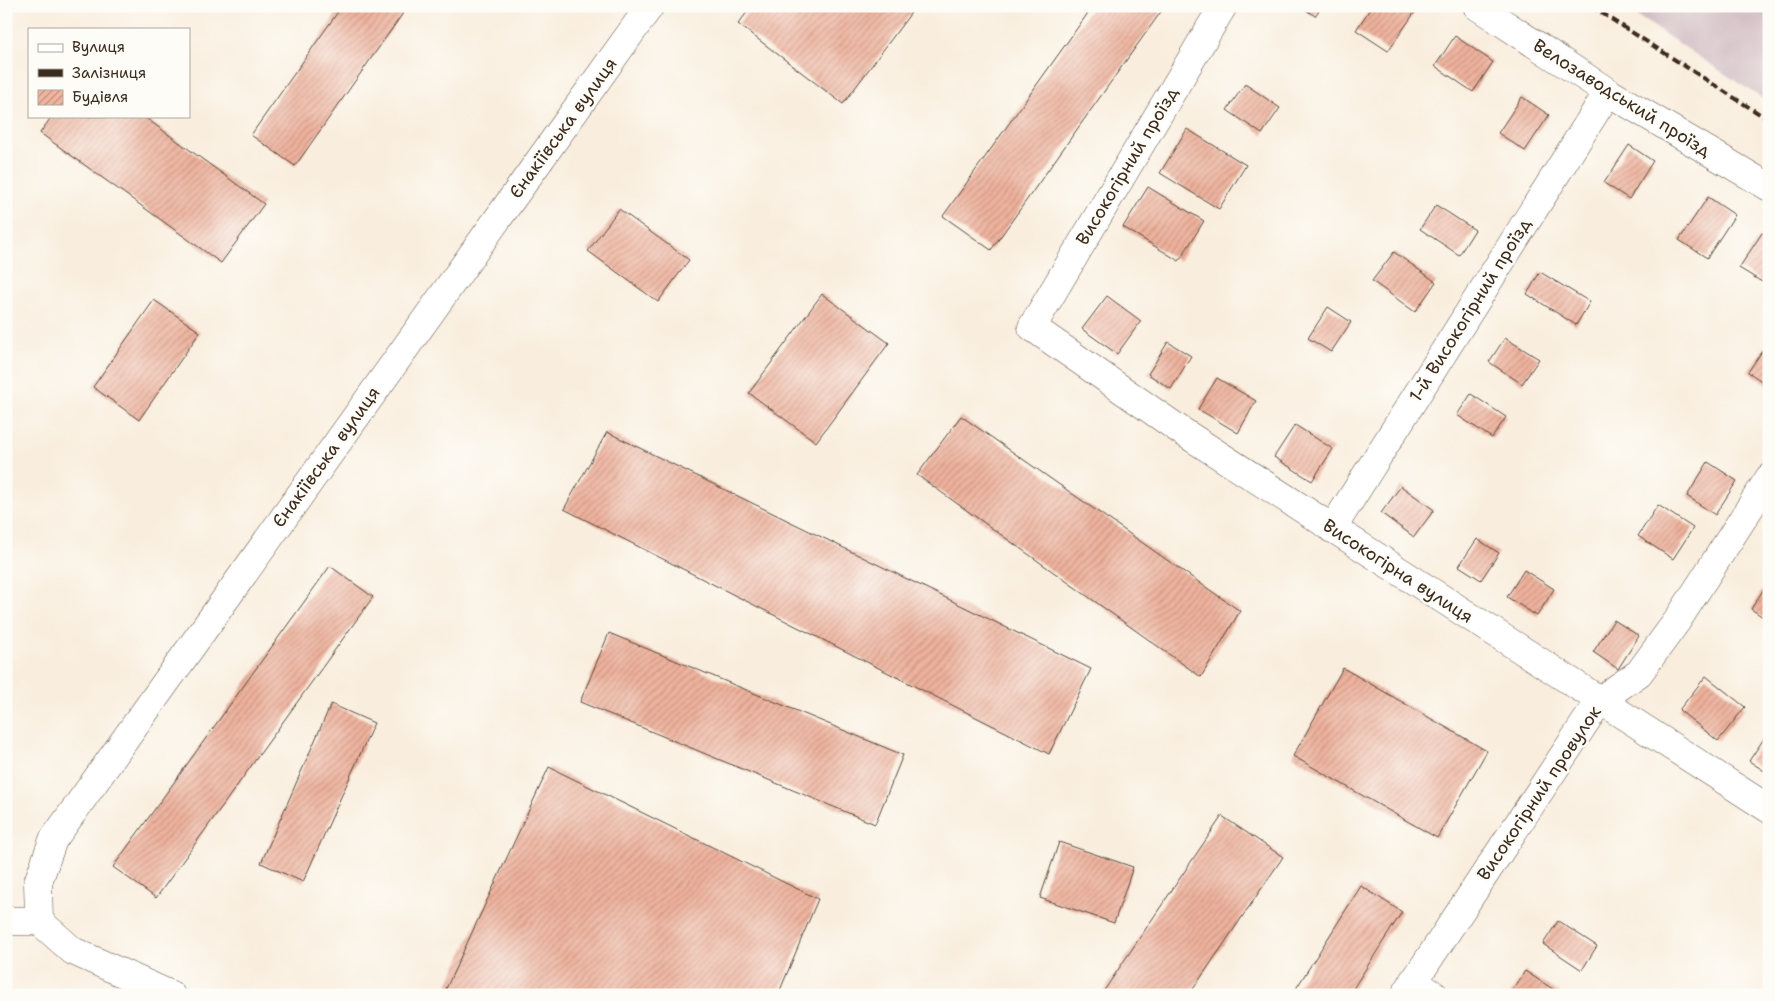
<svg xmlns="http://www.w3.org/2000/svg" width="1775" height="1001" font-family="'Shantell Sans',sans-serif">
<defs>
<pattern id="building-hatch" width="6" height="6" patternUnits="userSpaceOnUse" patternTransform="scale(1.25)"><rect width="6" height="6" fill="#efb39e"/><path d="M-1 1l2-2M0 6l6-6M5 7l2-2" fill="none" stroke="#c39280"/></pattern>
</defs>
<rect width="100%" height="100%" fill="#fdfcf7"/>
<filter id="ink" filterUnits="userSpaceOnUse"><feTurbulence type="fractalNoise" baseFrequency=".02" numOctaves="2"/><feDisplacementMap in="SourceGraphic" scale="10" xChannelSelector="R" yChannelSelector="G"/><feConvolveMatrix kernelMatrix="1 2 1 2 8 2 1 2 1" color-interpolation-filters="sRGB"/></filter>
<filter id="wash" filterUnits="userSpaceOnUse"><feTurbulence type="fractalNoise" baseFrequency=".0096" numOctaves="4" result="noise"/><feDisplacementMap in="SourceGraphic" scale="20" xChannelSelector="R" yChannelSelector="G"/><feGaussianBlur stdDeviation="1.12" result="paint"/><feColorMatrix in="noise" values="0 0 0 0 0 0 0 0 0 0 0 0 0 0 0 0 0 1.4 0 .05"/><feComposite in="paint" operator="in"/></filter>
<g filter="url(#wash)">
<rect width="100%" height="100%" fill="#f9eede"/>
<path fill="#d2bec3" d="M1620 6H1769V103L1645 21Z"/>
<g id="blocks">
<path fill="url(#building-hatch)" d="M342 6H402L406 9 295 166 251 135Z
M752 6H916L843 104 738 24Z
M1093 6H1165L991 250 943 216Z
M1300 6H1322L1315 16Z
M1372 6H1413L1417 9 1388 51 1356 30Z
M1455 36 1493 62 1473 92 1435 66Z
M1245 84 1280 108 1262 134 1227 110Z
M1522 97 1549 115 1525 151 1498 133Z
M52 116H143L264 204 221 263 40 133Z
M1187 129 1246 165 1219 209 1160 173Z
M1629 145 1653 161 1629 199 1604 183Z
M1148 187 1204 221 1179 261 1123 227Z
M1708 197 1735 215 1707 258 1679 240Z
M1436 205 1475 230 1459 255 1420 229Z
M619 209 689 260 658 302 588 251Z
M1762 233 1769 237V283L1767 285 1739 268Z
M1394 252 1436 282 1415 312 1372 281Z
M1540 272 1590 302 1576 325 1527 294Z
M822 294 889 343 816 442 749 393Z
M1107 296 1141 321 1117 354 1082 329Z
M154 300 200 332 139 420 93 387Z
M1328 307 1351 322 1331 352 1308 338Z
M1505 338 1539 359 1522 384 1489 362Z
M1769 341V386L1748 372Z
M1168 342 1191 356 1171 389 1148 374Z
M1217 378 1256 401 1238 433 1198 409Z
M1471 394 1506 417 1492 438 1457 415Z
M961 416 1240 611 1201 677 917 475Z
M1295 425 1333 449 1312 481 1274 457Z
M607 432 1091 669 1049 754 564 509Z
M1708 462 1737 481 1715 515 1687 496Z
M1401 486 1434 510 1414 537 1381 513Z
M1658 505 1693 528 1673 559 1638 536Z
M1477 539 1499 553 1481 580 1459 566Z
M330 566 373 597 156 898 113 867Z
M1524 570 1554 589 1537 616 1507 597Z
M1767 584 1769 585V621L1751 609Z
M1614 620 1639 636 1618 669 1593 652Z
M609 633 903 755 875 824 580 702Z
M1343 668 1487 751 1437 838 1293 756Z
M1706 676 1745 707 1718 741 1679 710Z
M331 704 374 723 303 882 261 863Z
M1769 731V774L1749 761Z
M549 767 818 899 778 995H443Z
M1222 816 1283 857 1189 995H1101Z
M1059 842 1133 867 1114 923 1040 898Z
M1361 886 1402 912 1349 995H1292Z
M1558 921 1597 946 1582 970 1543 944Z
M1525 971 1562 995H1510Z"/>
</g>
</g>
<g filter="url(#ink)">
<use href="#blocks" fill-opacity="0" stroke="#58473b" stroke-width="1"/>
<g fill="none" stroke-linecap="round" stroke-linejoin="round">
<defs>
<path id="minor" d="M1223 6 1032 327 1180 430 1769 809
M1477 6 1608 92 1769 187
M1332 529 1608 92
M6 921H39
M39 921 38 882 53 840 650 6
M39 921 73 951 171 995
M1413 981 1434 995
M1405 995 1600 700 1639 673 1677 621 1769 478"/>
</defs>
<use href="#minor" stroke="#58473b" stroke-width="29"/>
<use href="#minor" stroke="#fff" stroke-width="28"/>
<path stroke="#3b2a1e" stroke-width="4" stroke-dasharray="8 4" stroke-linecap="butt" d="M1591 6 1769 120"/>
</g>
</g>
<g text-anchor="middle" stroke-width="5" stroke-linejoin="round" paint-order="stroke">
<g font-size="18" fill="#3b2a1e" stroke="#fdfcf7">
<text transform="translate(1622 98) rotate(32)" y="6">Велозаводський проїзд</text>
<text transform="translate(563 128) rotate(-54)" y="6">Єнакіївська вулиця</text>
<text transform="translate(1127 166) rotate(-59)" y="6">Високогірний проїзд</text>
<text transform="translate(1470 310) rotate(-58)" y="6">1-й Високогірний проїзд</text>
<text transform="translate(326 457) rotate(-54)" y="6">Єнакіївська вулиця</text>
<text transform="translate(1398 571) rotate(33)" y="6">Високогірна вулиця</text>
<text transform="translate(1539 793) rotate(-56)" y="6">Високогірний провулок</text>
</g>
</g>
<rect width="1775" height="1001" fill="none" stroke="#fdfcf7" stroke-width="25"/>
<rect x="28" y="28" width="162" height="90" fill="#fdfcf7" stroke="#afa8a0"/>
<rect x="38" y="44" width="25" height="8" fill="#ffffff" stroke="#afa8a0"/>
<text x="72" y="52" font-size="15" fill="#3b2a1e">Вулиця</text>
<rect x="38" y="69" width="25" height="8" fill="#3b2a1e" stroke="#afa8a0"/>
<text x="72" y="78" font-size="15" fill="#3b2a1e">Залізниця</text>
<rect x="38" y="90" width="25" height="15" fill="url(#building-hatch)" stroke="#afa8a0"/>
<text x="72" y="102" font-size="15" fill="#3b2a1e">Будівля</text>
</svg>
